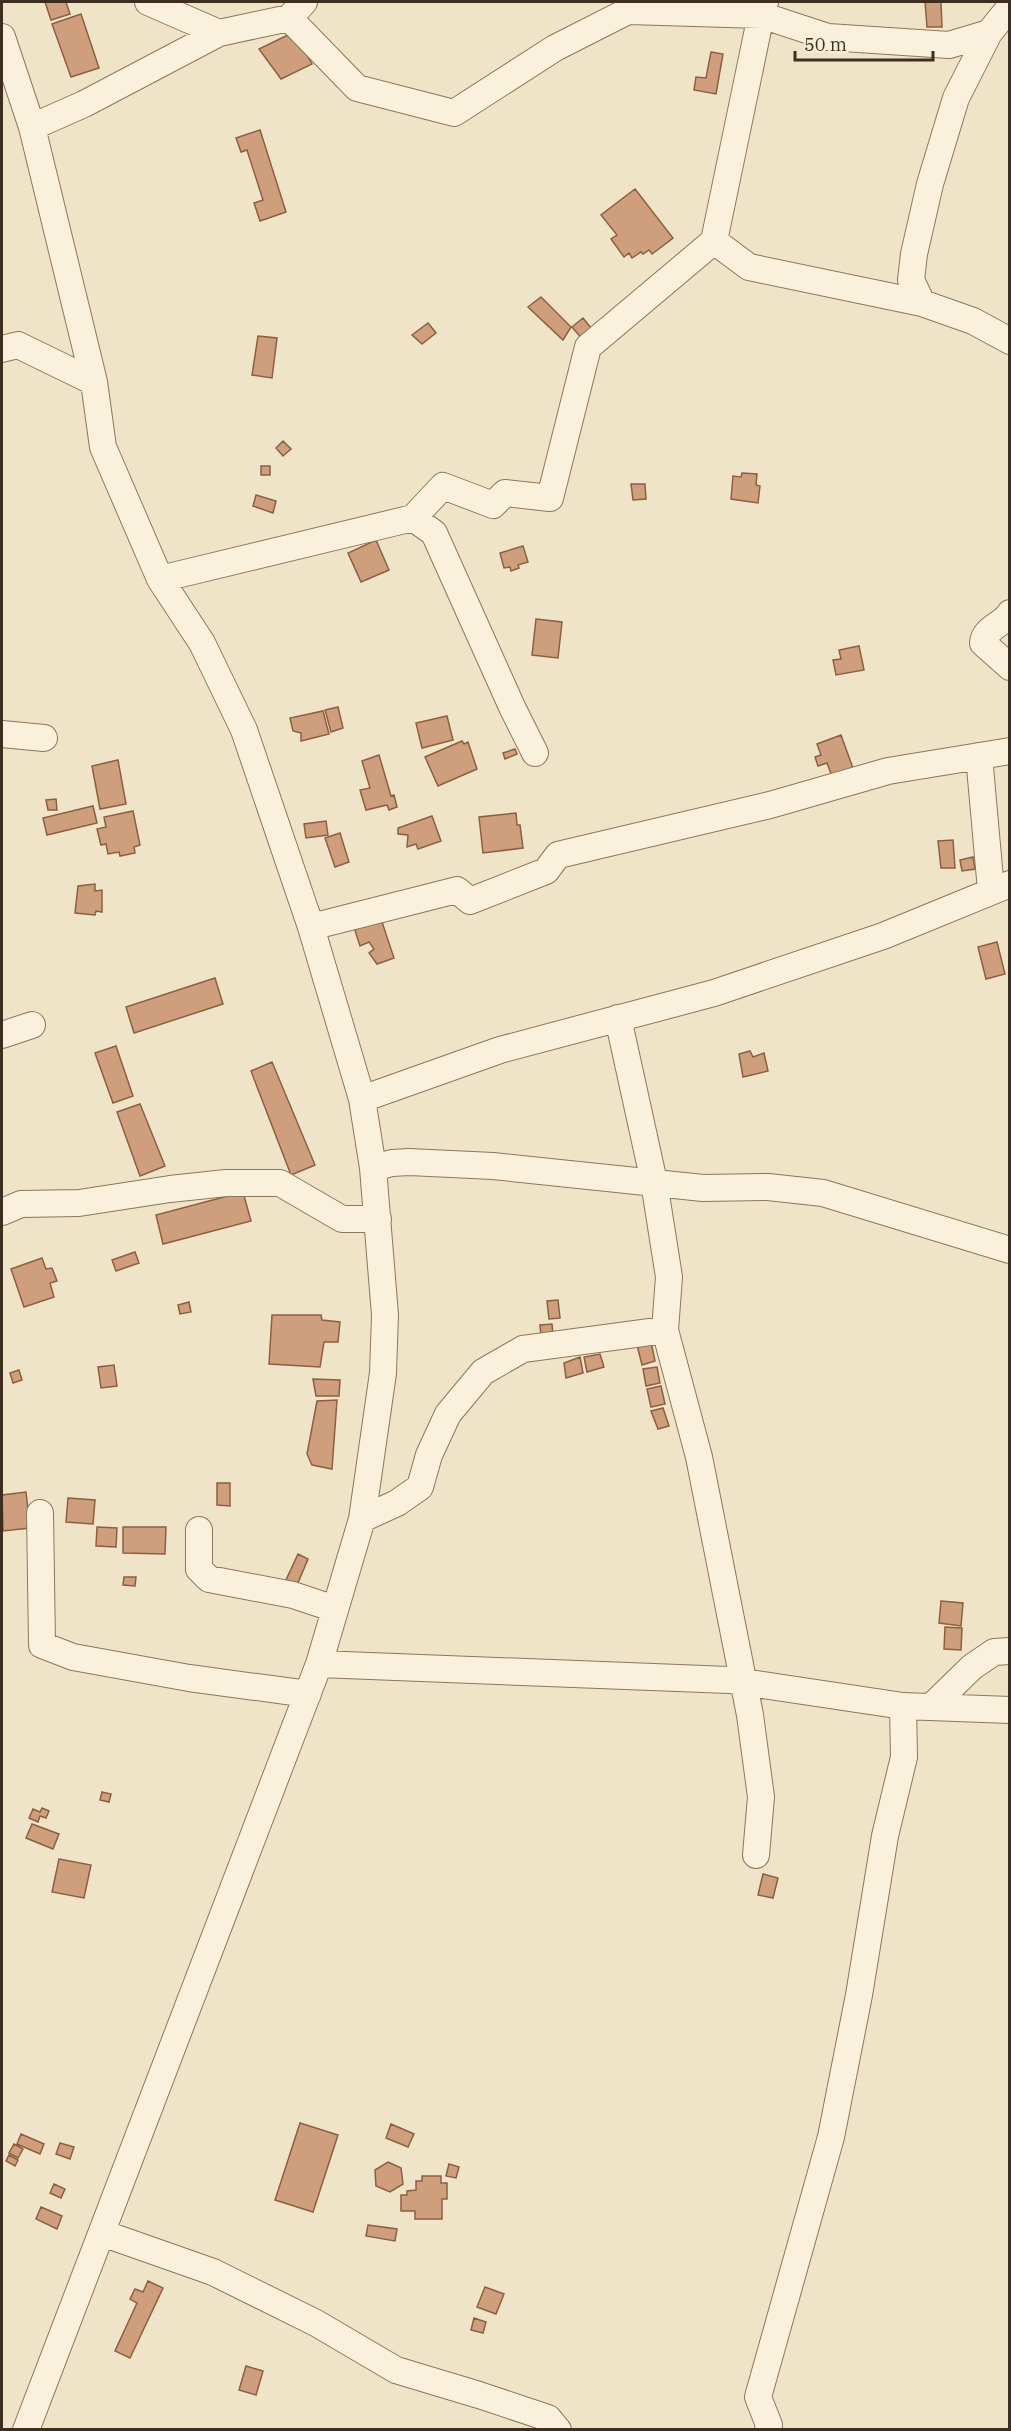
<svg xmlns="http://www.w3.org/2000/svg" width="1011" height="2431" font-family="'IBM Plex Serif',serif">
<rect width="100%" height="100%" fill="#f0e4c8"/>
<path fill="#cf9f7d" stroke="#8d5f41" stroke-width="1.5" d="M45 2H66L70 14 51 20Z
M925 2H941L942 27H927Z
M81 14 99 68 71 77 52 24Z
M294 32 312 64 281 79 259 49Z
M711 52 723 54 716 94 694 90 696 77 706 78Z
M260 130 286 212 260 221 254 203 263 200 247 150 241 152 236 138Z
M635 189 673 238 652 254 649 250 643 254 641 252 632 258 629 253 624 257 611 239 617 235 601 215Z
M541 297 571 327 563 340 528 307Z
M583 318 594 332 584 341 572 327Z
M428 323 436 333 422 344 412 335Z
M258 336 277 338 272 378 252 375Z
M283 441 291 449 283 456 276 448Z
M261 466H270V475H261Z
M742 473 757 474 756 485 760 486 758 503 731 499 733 476 741 477Z
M631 484H645L646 499 633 500Z
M256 495 276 501 273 513 253 506Z
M376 540 389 570 361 582 348 553Z
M523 546 528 562 518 565 519 568 511 571 510 567 504 568 500 553Z
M536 619 562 622 558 658 532 655Z
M859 646 864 670 836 675 833 660 841 659 839 650Z
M338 707 343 728 331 732 325 710Z
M323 711 329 734 301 741V733L293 731 290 718Z
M447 716 453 740 422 748 416 723Z
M841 735 854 771 833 779 827 763 818 766 815 757 821 755 817 744Z
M462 741 464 744 468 742 477 769 438 786 425 757Z
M515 749 517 754 505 759 503 753Z
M379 755 391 796 394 795 397 807 389 810 387 805 366 810 360 790 370 788 362 761Z
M118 760 126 804 100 809 92 766Z
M56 799 57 810H48L46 800Z
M93 806 97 823 47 835 43 818Z
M133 811 140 845 134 847 135 853 120 856 119 852 108 854 106 844 101 845 97 829 106 827 104 817Z
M516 813 517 825H520L523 848 483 853 479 817Z
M432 816 441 841 418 849 416 844 407 847 408 835 398 834V828Z
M326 821 328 835 306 838 304 824Z
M340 833 349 862 335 867 325 838Z
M953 840 955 868H941L938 841Z
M973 857 975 869 962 871 960 860Z
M95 884V891L102 890V912L96 911 95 915 75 913 78 886Z
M380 916 394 958 377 964 369 953 374 949 369 942 360 946 353 924Z
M997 942 1005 974 986 979 978 947Z
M215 978 223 1004 134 1033 126 1007Z
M116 1046 133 1096 113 1103 95 1053Z
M750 1051 753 1057 764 1053 768 1071 743 1077 739 1054Z
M272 1062 315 1165 291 1175 251 1071Z
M140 1104 165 1166 140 1176 117 1112Z
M243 1192 251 1221 163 1244 156 1215Z
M135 1252 139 1263 116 1271 112 1260Z
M42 1258 46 1269 52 1268 57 1281 50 1283 54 1297 24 1307 11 1269Z
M558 1300 560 1318 549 1319 547 1301Z
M189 1302 191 1312 180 1314 178 1305Z
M272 1315H321L322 1320 340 1322 338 1342H324L320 1367 269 1364Z
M552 1324 553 1335 541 1337 540 1325Z
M651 1342 655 1361 642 1365 637 1345Z
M600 1354 604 1367 587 1372 584 1357Z
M580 1357 583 1373 566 1378 564 1363Z
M114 1365 117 1386 101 1388 98 1367Z
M657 1367 660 1383 646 1386 643 1369Z
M19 1370 22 1380 13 1383 10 1373Z
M313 1379 340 1380 339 1396H316Z
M661 1386 665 1404 651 1407 647 1389Z
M337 1400 332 1469 312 1465 307 1454 317 1401Z
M663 1408 669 1426 658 1429 651 1411Z
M217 1483H230V1506L217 1505Z
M26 1492 30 1528 3 1531 2 1495Z
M68 1498 95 1500 93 1524 66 1522Z
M97 1527 117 1528 116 1547 96 1546Z
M123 1527H166L165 1554 123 1553Z
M298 1554 308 1559 297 1585 286 1580Z
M124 1577H136L135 1586 123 1585Z
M941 1601 963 1603 961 1626 939 1623Z
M945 1627 962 1628 961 1650 944 1649Z
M102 1792 111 1794 109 1802 100 1800Z
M42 1808 49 1811 46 1818 40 1816 38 1822 29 1818 33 1809 40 1812Z
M32 1824 59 1834 53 1849 26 1838Z
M59 1859 91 1865 84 1898 52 1892Z
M763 1874 778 1878 773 1898 758 1895Z
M300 2123 338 2135 313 2212 275 2200Z
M391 2124 414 2134 408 2147 386 2138Z
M21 2134 44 2144 40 2154 17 2144Z
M60 2143 74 2147 70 2159 56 2154Z
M14 2144 23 2149 18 2158 9 2153Z
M9 2155 18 2160 15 2166 6 2161Z
M388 2162 401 2168 403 2184 390 2192 376 2186 375 2170Z
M449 2164 459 2167 456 2178 446 2176Z
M422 2176H441V2183H447V2199H442V2219H415V2211H401V2195H407V2191L416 2190V2181H422Z
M54 2184 65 2189 61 2198 50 2193Z
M41 2207 62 2216 57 2229 36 2219Z
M368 2225 397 2229 395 2241 366 2236Z
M148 2281 163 2288 130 2358 115 2351 137 2303 130 2299 135 2289 143 2292Z
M485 2287 504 2294 496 2314 477 2307Z
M474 2318 486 2322 483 2333 471 2330Z
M246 2366 263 2371 256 2395 239 2390Z"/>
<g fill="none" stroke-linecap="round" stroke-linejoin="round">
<defs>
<path id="minor" d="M148 2 219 33 289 18 357 88 454 113 555 48 628 11 761 15 714 241 749 267 922 303 973 321 1010 341
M765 2 761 15 828 37 949 45 989 33 1010 7
M289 18 304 2
M2 37 32 127 94 382 103 447 160 579 202 643 244 730 311 927 362 1099 373 1168 385 1315 383 1373 362 1519 319 1664 26 2430
M32 127 84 104 219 33
M922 303 911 280 914 254 930 184 956 98 989 33
M2 349 18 345 94 382
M413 518 434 533 512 707 535 753
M160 579 413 518 443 486 493 505 505 493 550 498 588 347 714 241
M1010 613C1003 625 984 628 983 643L1010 667
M2 734 44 738
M979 756 991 890
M311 927 457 890 470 901 546 871 558 855 770 805 888 771 1010 751
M618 1018 654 1182 669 1277 665 1330 699 1457 750 1715 761 1797 756 1855
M2 1035 32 1025
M362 1099 500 1050 714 993 883 936 1010 884
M373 1168 392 1163 409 1162 493 1166 703 1188 768 1187 823 1193 1010 1250
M2 1212 21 1204 79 1203 170 1189 226 1183H280L342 1219H378
M40 1513 42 1645 73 1657 189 1678 308 1694
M362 1519 397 1503 420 1487 429 1455 448 1414 483 1372 523 1349 665 1330
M199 1530V1569L209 1579 293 1595 335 1609
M319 1664 729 1680 903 1706 1010 1710
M931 1707 972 1667 994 1652 1010 1651
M102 2233 213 2272 316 2323 396 2370 479 2395 548 2418 558 2430
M768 2430 769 2425 758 2397 831 2137 859 1995 885 1836 904 1757 903 1706"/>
</defs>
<use href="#minor" stroke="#8d765c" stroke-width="28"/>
<use href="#minor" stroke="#faf1dc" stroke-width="26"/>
</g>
<rect width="1011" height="2431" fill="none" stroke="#3d2e20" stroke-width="6"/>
<path d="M795 51v9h138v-9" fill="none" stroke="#3d2e20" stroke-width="3"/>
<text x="804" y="51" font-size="18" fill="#3d2e20" stroke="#f7eed8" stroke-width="4.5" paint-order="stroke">50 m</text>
</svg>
